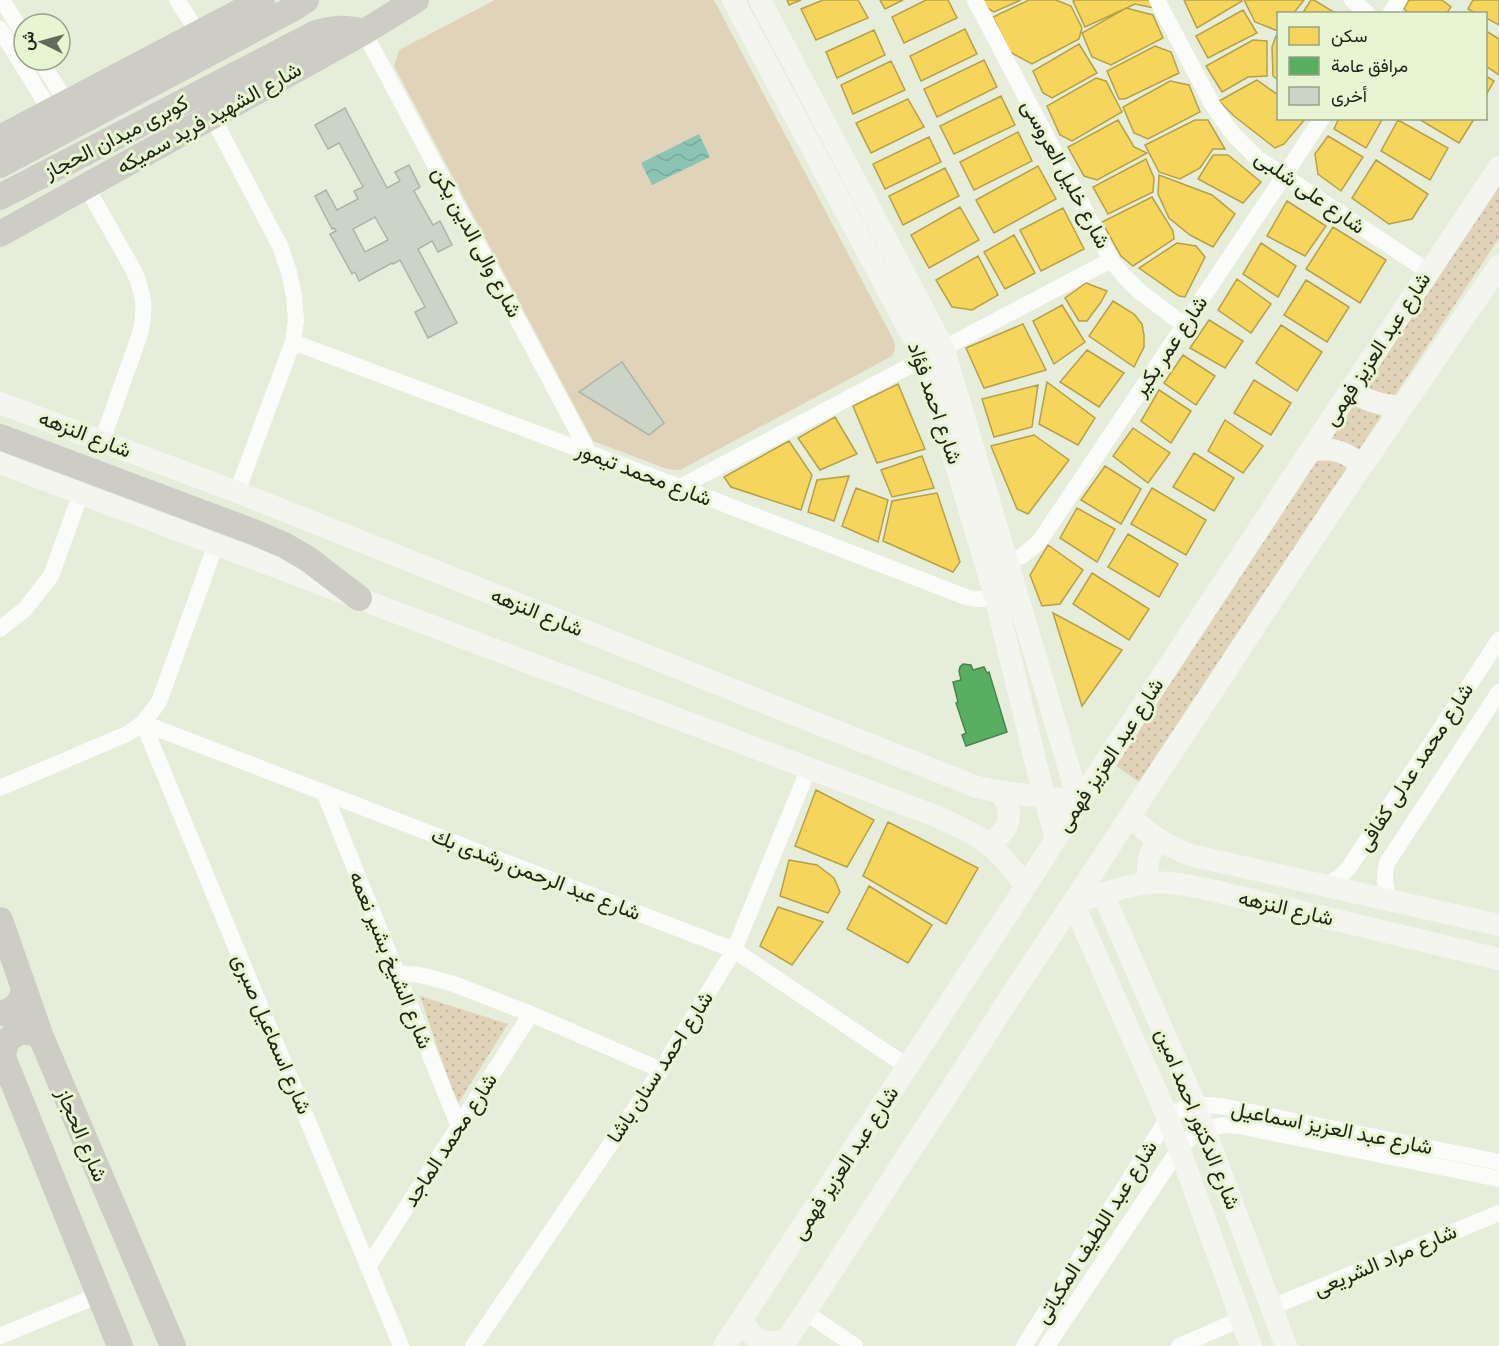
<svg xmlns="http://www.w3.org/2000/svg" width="1499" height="1346" font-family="'Exo 2',Vazirmatn,sans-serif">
<defs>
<pattern id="park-dots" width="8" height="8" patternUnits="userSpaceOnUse" patternTransform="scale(1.5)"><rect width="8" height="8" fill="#e0d3b9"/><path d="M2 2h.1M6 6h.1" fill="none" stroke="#c0b59e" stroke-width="1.8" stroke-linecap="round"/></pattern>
<pattern id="water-waves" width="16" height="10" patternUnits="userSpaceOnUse" patternTransform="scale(1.5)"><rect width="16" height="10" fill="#8cc4b3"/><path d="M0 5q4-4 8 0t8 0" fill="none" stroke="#78a899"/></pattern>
</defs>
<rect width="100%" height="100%" fill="#e6eddb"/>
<path fill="url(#park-dots)" d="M1499 178V238L1139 782 1112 763Z
M420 996 508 1024 457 1105Z"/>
<path fill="#e0d3b9" d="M495 0H714L893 339C896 345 895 351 892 356L680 470 667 469 593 441 394 66 399 50Z"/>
<path fill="url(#water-waves)" d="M699 134 710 157 652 185 641 163Z"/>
<path fill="#f6d55c" stroke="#b6a048" stroke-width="1.5" d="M787 0H801L789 5Z
M823 0H858L868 18 816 40 801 9Z
M880 0H903L885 9Z
M926 0H948L957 18 904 43 892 17Z
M982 0H1021L994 12 985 7Z
M1029 0H1056L1071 6 1082 28 1079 39 1032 64 1010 52 993 17Z
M1075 0H1150L1154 8 1135 4 1085 27 1073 1Z
M1184 0H1241L1242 1 1197 28Z
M1244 0H1304L1293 14H1278V31L1255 22Z
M1311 0H1314L1337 14H1302Z
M1409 0H1442L1451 7 1446 14H1411L1404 9Z
M1473 0H1499V25L1486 18V14H1477L1468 9Z
M1126 8 1153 15 1163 38 1111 65 1092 57 1082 33Z
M1243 10 1257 33 1208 58 1196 36Z
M965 29 977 54 921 81 910 56Z
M874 30 885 55 837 78 826 52Z
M1486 31 1499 39V75L1486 66Z
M1276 36 1278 37V80L1273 76 1272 47Z
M1253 40 1267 41V76L1248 77 1222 92 1206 66Z
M1079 44 1097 73 1052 98 1043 93 1033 71Z
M1155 46 1171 52 1179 73 1125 99H1119L1107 71Z
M984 60 997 87 937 117 924 89Z
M891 61 905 90 853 114 841 85Z
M1486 76 1494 81 1486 95Z
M1096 78 1106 81 1122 112 1072 141 1060 135 1047 106Z
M1257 80 1278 95V118H1306L1284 144 1275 148 1234 116 1219 101Z
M1170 81 1189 85 1200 112 1148 139 1134 133 1123 107Z
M1001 96 1015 125 954 154 940 126Z
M908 99 924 127 871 153 856 123Z
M1339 118H1383L1366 148 1334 129Z
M1417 118H1473L1474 119 1459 143Z
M1118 120 1134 147 1147 153 1097 180 1084 176 1068 147Z
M1195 120H1208L1225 149H1213L1200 168 1180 179 1159 172 1145 145Z
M1398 120 1448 148 1430 180 1381 151Z
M1018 132 1032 161 974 190 960 162Z
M1328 136 1363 157 1341 191 1318 174 1315 154Z
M929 137 941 162 885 189 873 164Z
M1213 155H1228L1261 182 1243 203 1198 179Z
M1146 159 1154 178 1153 192 1108 214 1093 187Z
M1376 160 1428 194 1412 219 1389 224 1352 198Z
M1038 166 1056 199 994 233 976 200Z
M945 168 959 196 903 225 889 196Z
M1159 175 1212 195 1235 214 1213 247 1190 235 1169 218 1158 194Z
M1152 197 1173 231 1174 239 1133 266 1121 256 1102 222Z
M1287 201 1326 226 1305 256 1267 236Z
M960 207 979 240 929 268 911 235Z
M1063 208 1084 249 1041 271 1020 230Z
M1333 227 1386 260 1360 303 1306 269Z
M1014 235 1035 273 1005 289 984 252Z
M1177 243 1196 246 1205 257 1185 297 1179 296 1139 268Z
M1261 243 1296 266 1278 297 1243 274Z
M978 256 998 295 972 310 952 307 936 280Z
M1237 279 1271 304 1251 333 1218 310Z
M1306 280 1349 307 1327 342 1284 315Z
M1086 283 1107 291 1101 302 1087 321H1079L1065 298Z
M1113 301 1134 314 1142 324 1144 335V347L1134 367 1089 336Z
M1062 305 1085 342 1054 364 1033 321Z
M1209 320 1243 341 1225 368 1190 348Z
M1023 324 1046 370 984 388 966 348Z
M1281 325 1322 352 1297 391 1256 363Z
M1087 350 1124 373 1099 407 1060 382Z
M1183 355 1215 376 1196 405 1164 383Z
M1254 380 1291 403 1271 435 1234 413Z
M1047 382 1095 418 1078 445 1039 424Z
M898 384 925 449 877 463 853 406Z
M1038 385 1032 427 994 437 982 399Z
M1159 390 1191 411 1171 443 1141 421Z
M835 417 857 454 820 470 798 438Z
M1225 420 1263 446 1243 473 1208 451Z
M1133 428 1170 453 1148 483 1113 456Z
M1034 435 1069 460 1028 514 1017 509 991 446Z
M789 441 812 475 801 510 731 487 724 477Z
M1194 453 1234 478 1214 511 1173 487Z
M922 456 934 488 892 497 881 470Z
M1105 466 1141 489 1121 524 1081 500Z
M849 476 834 521 808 512 817 480Z
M856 488 888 500 878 542 842 526Z
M1152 488 1206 520 1186 555 1131 524Z
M937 493 960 562 953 572 883 541 892 501Z
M1077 508 1115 529 1097 562 1060 538Z
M1128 534 1178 564 1159 597 1108 567Z
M1048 545 1083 570 1060 604 1042 606 1030 575Z
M1092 573 1149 609 1129 640 1073 604Z
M1053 613 1122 650 1082 706Z
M816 790 874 820 847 867 795 846Z
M888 822 978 868 946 924 863 876Z
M789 860 817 865 834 878 840 892 828 913 780 896Z
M869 886 932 925 908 963 847 929Z
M778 907 823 922 792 965 760 946Z"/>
<path fill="#5aae61" stroke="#49854b" stroke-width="1.5" d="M963 664 971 665 973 670 984 667 987 673 989 672 1007 732 966 746 962 735 966 733 956 703 958 702 953 682 961 680 959 671 960 667Z"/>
<path fill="#ccd4c8" stroke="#acb4a8" stroke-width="1.5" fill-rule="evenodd" d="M345 108 387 188 400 181 395 172 409 165 420 187 414 191 433 225 440 221 452 245 438 252 432 241 418 249 457 323 428 338 415 312 425 307 400 260 393 264 392 263 359 281 355 272 352 274 330 234 336 231 334 228 332 229 315 196 326 190 337 210 358 199 354 191 363 187 339 143 328 149 315 125ZM375 217 388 240 365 252 353 229Z
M622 362 664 423 649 435 579 392Z"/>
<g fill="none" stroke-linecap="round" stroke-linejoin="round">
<path stroke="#fbfcfa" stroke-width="16" d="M2 0 24 35
M177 0 199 34
M975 0 1111 260 1124 276 1139 291 1184 325
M1157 0 1212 104 1232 133 1257 158 1429 272
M1352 0 1368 14
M1390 14 1399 0
M0 29 51 112
M364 32 589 453
M40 60 67 103
M212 116 280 246 289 272 294 296 296 320 293 342 237 492
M86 186 134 271C144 294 146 309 140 334L102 441
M293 342 680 487 966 597C977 600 985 600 995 596
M680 487 1111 260
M1008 562 1022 556 1039 542 1284 176 1322 118
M0 629 25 609 51 576 81 493
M143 723 734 950 908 1067
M143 723 401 1346
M0 788 129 733 143 723 159 702 216 544
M324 792 459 1127
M1324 886C1335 881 1343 876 1350 866L1499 640
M1390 900C1385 887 1383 877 1387 863L1499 692
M397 973 420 975 454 984 531 1014 661 1070
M368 1267 531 1014
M1272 1307 1499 1213
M805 1312 855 1346
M0 1336 99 1295
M473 1346 661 1070 734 950 809 768
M1024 1346 1168 1118C1187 1101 1202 1104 1226 1107L1499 1162
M1047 1346 1179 1149C1195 1130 1214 1123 1239 1126L1499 1179
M1179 1346 1241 1319"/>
<path stroke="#f4f5ef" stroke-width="22" d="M733 0 924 358 995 596 1044 796 1056 838
M1350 390C1367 401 1382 406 1402 406
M0 403 237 492 977 787C1011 795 1045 796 1079 802L943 347 760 0
M1310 451C1333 447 1344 451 1362 465
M0 463 938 817C955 825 973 832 988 844 1003 856 1014 871 1026 886
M1130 817C1150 835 1165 845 1190 855L1499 925
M987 843C1010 833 1016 813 1000 792
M1150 883C1145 867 1148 854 1158 840
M1103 894 1195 1104 1286 1346
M742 1320C754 1342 764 1346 788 1339
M724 1346 1026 886 1079 802 1382 342 1499 167
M783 1346 971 1058 1007 1002 1334 507 1499 266
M1251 1346 1168 1118 1073 903C1098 896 1124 885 1151 883 1168 881 1185 885 1202 888L1499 959"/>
<path stroke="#cecdc5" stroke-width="26" d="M0 138 262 0
M0 165 292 9 306 0
M0 197 316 33C335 28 345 27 364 32
M0 234 364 32 416 0
M0 437 251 531 284 545 308 559 359 598
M0 920 41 1037 173 1346
M0 1013C14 1012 20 1004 24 991
M0 1050 120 1346
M3 1057C4 1035 22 1025 41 1037"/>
</g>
<g text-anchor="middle" stroke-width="6" stroke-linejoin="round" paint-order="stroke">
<g font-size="21" fill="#202518" stroke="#e8f5d3">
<text transform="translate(209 118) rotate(-29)" y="7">شارع الشهيد فريد سميكه</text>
<text transform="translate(116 137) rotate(-27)" y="7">كوبرى ميدان الحجاز</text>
<text transform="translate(1066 174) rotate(62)" y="7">شارع خليل العروسى</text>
<text transform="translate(1310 192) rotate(35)" y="7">شارع على شلبى</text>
<text transform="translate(477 242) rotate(62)" y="7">شارع والى الدين يكن</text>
<text transform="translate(1170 346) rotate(-56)" y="7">شارع عمر بكير</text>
<text transform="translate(1377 349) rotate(-57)" y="7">شارع عبد العزيز فهمى</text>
<text transform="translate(935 403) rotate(71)" y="7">شارع احمد فؤاد</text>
<text transform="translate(85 434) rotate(21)" y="7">شارع النزهه</text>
<text transform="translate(644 474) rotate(21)" y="7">شارع محمد تيمور</text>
<text transform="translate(537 612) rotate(22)" y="7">شارع النزهه</text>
<text transform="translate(1110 755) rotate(-57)" y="7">شارع عبد العزيز فهمى</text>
<text transform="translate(1415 767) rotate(-57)" y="7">شارع محمد عدلى كفافى</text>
<text transform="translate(536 874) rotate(21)" y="7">شارع عبد الرحمن رشدى بك</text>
<text transform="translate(1286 908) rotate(13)" y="7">شارع النزهه</text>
<text transform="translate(391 960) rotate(68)" y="7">شارع الشيخ بشير نعمه</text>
<text transform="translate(272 1034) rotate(67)" y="7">شارع اسماعيل صبرى</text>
<text transform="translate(660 1067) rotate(-57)" y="7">شارع احمد سنان باشا</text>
<text transform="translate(1198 1119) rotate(68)" y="7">شارع الدكتور احمد امين</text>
<text transform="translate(1332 1128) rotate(11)" y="7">شارع عبد العزيز اسماعيل</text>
<text transform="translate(82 1135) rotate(67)" y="7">شارع الحجاز</text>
<text transform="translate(450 1140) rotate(-57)" y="7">شارع محمد الماجد</text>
<text transform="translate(845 1163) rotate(-57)" y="7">شارع عبد العزيز فهمى</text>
<text transform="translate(1096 1232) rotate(-58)" y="7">شارع عبد اللطيف المكباتى</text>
<text transform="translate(1385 1260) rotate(-23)" y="7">شارع مراد الشريعى</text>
</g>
</g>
<rect x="1277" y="12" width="210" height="108" fill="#e8f5d3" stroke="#98a288" stroke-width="1.5"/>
<rect x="1289" y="27" width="30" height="18" fill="#f6d55c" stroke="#98a288" stroke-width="1.5"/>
<text x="1331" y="42" font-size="18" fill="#202518">سكن</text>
<rect x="1289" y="57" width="30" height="18" fill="#5aae61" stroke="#98a288" stroke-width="1.5"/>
<text x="1331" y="72" font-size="18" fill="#202518">مرافق عامة</text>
<rect x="1289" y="87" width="30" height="18" fill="#ccd4c8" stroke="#98a288" stroke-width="1.5"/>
<text x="1331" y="102" font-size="18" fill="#202518">أخرى</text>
<g transform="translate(42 42) rotate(275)"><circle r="28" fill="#e8f5d3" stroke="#98a288" stroke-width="1.5"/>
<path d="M0-4.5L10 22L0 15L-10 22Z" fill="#656b5c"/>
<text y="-9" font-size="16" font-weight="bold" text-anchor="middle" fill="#202518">ش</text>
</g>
</svg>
